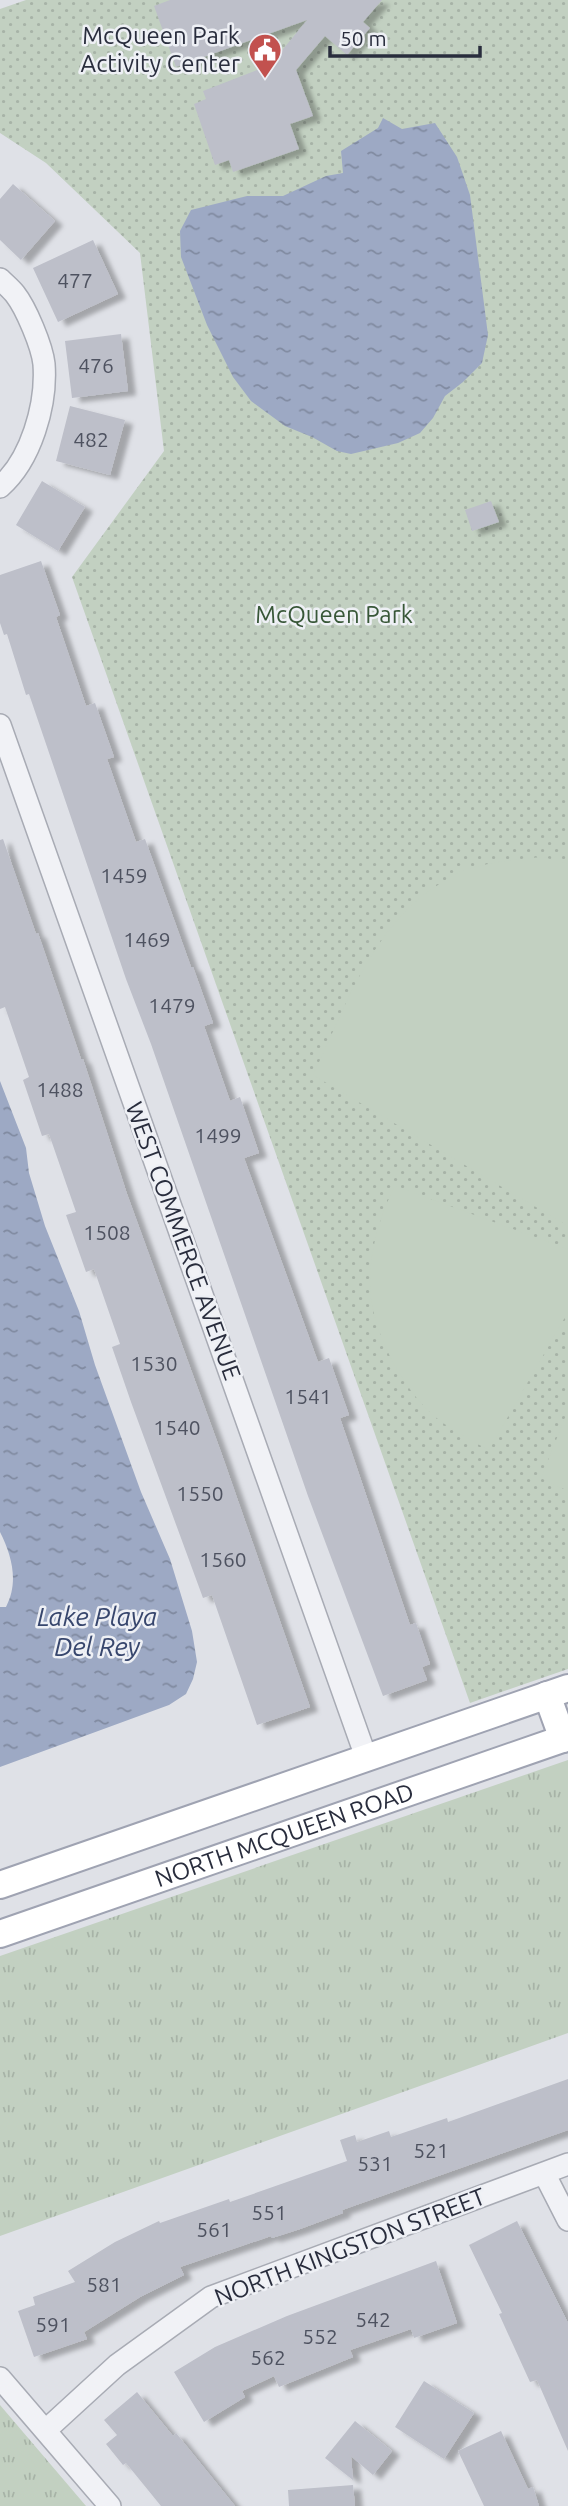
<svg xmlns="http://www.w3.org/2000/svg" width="568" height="2506" font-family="Ubuntu,sans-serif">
<defs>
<pattern id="grass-tufts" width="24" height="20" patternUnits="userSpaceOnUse" patternTransform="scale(1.75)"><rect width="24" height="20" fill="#c2d0c1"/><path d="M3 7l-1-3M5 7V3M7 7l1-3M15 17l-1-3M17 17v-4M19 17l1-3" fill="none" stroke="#a7b3a7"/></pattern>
<pattern id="park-dots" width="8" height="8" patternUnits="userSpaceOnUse" patternTransform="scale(1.75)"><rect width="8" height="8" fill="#c2d0c1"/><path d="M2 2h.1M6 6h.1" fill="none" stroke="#a7b3a7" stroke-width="1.8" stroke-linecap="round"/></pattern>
<pattern id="water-ripples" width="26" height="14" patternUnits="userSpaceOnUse" patternTransform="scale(1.75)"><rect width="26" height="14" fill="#9da9c4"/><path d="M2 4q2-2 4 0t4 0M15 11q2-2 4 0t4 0" fill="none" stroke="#808aa0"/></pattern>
<filter id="shadow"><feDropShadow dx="8" dy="4.5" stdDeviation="2" flood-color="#0004"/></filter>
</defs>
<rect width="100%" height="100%" fill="#dfe1e7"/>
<path fill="url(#grass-tufts)" d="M568 1760V2033L0 2236V1956Z
M0 2405 86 2506H0Z"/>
<path fill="url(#park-dots)" d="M26 0H568V1669L470 1703 72 577 164 451 140 253 46 163 0 133V9Z"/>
<path fill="#c2d0c1" d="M543 857 568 864V1226L313 1075C346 1006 373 924 441 883 448 879 456 873 464 870 490 862 516 859 543 857Z
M395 1186 568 1249V1312L489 1450C470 1440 451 1430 434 1416 404 1389 380 1345 372 1305 365 1267 377 1220 395 1186Z
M568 1410V1491L541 1478Z"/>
<path fill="url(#water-ripples)" d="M383 118 402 129 435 123 457 157 470 195 488 335 482 363 463 382 445 396 433 418 420 433 398 443 351 454 337 451 312 437 285 426 251 401 233 377 207 325 181 257 180 231 191 210 247 196H283L326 176 343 173 341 151 378 128Z
M0 1081 26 1148 29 1173 45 1226 79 1311 95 1365 141 1492 170 1559 192 1631 197 1662 193 1679 186 1694 169 1705 0 1767V1607H6C19 1582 12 1556 0 1532Z"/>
<path fill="#bdbfc9" filter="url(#shadow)" d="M170 0H382L363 22 370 28 347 55 325 36 296 70 313 116 290 124 299 149 233 172 229 160 215 165 194 104 206 99 203 91 270 65 307 20 176 67 154 6Z
M13 184 55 221 21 260 0 240V199Z
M93 240 118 294 58 322 33 268Z
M121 334 128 391 72 398 65 341Z
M70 406 125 420 110 475 56 461Z
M42 481 85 507 58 551 16 525Z
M491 501 499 522 472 531 465 510Z
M41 561 60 615 56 617 86 706 95 703 114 757 107 759 136 842 145 839 191 967H193L213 1023 204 1026 230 1101 240 1097 259 1153 244 1158 318 1362 329 1358 349 1415 340 1418 410 1625 416 1623 430 1664 422 1667 427 1680 383 1696 308 1496 151 1044 126 979 29 694 26 695 7 634 4 635 0 623V575Z
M3 839 36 934 38 933 81 1059H83L127 1194 222 1455 310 1707 257 1725 212 1595 203 1598 131 1402 112 1347 120 1344 94 1269 86 1272 66 1215 76 1212 49 1134 42 1136 23 1080 29 1077 5 1007 0 1009V840Z
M568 2079V2130L342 2210 343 2213 300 2229 272 2238 271 2236 180 2267 184 2275 140 2297 84 2332 87 2339 34 2357 18 2311 35 2305 33 2297 75 2282 68 2271 115 2242 159 2221 160 2223 229 2199 230 2202 347 2161 340 2140 355 2135 357 2142 389 2131 391 2137 447 2118 448 2122Z
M517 2221 568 2323V2451L537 2380 530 2382 499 2314 502 2313 469 2245Z
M436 2261 457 2323 414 2338 411 2329 350 2350 353 2357 279 2387 274 2376 242 2391 245 2397 204 2422 174 2372 215 2347 287 2316Z
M424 2381 474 2413 444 2459 395 2427Z
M137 2392 173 2436 176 2433 235 2506H161L126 2463 123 2465 106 2444 117 2435 104 2420Z
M355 2421 392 2451 373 2475 351 2456 353 2480 325 2458Z
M501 2431 528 2489 533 2487 539 2506H484L458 2451Z
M353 2485 355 2506H289L288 2490Z"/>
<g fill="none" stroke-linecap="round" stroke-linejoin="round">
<defs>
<path id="minor" d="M0 279C5 284 11 289 15 294 26 308 42 346 44 364 47 405 31 460 0 487
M0 725 366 1757
M544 2173 568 2220
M0 2378 110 2506
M46 2430 117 2365 211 2297 568 2164"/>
<g id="major">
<path d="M547 1695 563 1739"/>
<path d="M0 1885 568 1688"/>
<path id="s1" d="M0 1934 568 1737"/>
</g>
</defs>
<use href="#minor" stroke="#a8abb4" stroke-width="24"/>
<use href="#major" stroke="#9fa3b2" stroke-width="30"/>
<use href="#minor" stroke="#f1f2f6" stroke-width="21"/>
<use href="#major" stroke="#fff" stroke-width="26"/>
</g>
<defs>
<symbol id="civic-pin" viewBox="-11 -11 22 30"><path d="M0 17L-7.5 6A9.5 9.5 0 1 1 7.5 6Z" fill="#c2514e" stroke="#eef0f5"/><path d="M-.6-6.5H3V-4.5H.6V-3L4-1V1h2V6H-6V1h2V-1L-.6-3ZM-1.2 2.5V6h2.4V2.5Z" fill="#fff"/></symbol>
</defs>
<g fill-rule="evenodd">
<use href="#civic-pin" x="246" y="31" width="38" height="52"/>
</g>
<g text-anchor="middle" stroke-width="5" stroke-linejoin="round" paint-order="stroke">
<g font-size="21" fill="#4e5260">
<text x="75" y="288">477</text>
<text x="96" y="373">476</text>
<text x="91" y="447">482</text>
<text x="124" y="883">1459</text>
<text x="147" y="947">1469</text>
<text x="172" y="1013">1479</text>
<text x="60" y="1097">1488</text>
<text x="218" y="1143">1499</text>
<text x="107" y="1240">1508</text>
<text x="154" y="1371">1530</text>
<text x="308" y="1404">1541</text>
<text x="177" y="1435">1540</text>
<text x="200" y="1501">1550</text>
<text x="223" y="1567">1560</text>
<text x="431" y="2158">521</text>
<text x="375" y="2171">531</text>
<text x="269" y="2220">551</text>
<text x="214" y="2237">561</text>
<text x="104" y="2292">581</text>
<text x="373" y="2327">542</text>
<text x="53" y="2332">591</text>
<text x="320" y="2344">552</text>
<text x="268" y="2365">562</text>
</g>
<g font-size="24" fill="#292d3d" stroke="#eef0f5" text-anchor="end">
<text x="240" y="44">McQueen Park<tspan x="240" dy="28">Activity Center</tspan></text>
</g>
<g font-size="24" fill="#385738" stroke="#eef0f5">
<text x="334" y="623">McQueen Park</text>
</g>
<g font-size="24" fill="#292d3d" stroke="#eef0f5">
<text transform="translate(183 1241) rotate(70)" y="8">WEST COMMERCE AVENUE</text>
<text dy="8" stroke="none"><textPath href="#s1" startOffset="301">NORTH MCQUEEN ROAD</textPath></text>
<text transform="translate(350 2247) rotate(-21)" y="8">NORTH KINGSTON STREET</text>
</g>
<g font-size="26" font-style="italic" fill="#37466d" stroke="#eef0f5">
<text x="97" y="1626">Lake Playa<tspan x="97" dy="30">Del Rey</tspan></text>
</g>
</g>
<path d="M330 46v10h150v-10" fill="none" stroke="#292d3d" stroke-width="3.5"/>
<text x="340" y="46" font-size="21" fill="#292d3d" stroke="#eef0f5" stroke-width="5" paint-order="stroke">50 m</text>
</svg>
